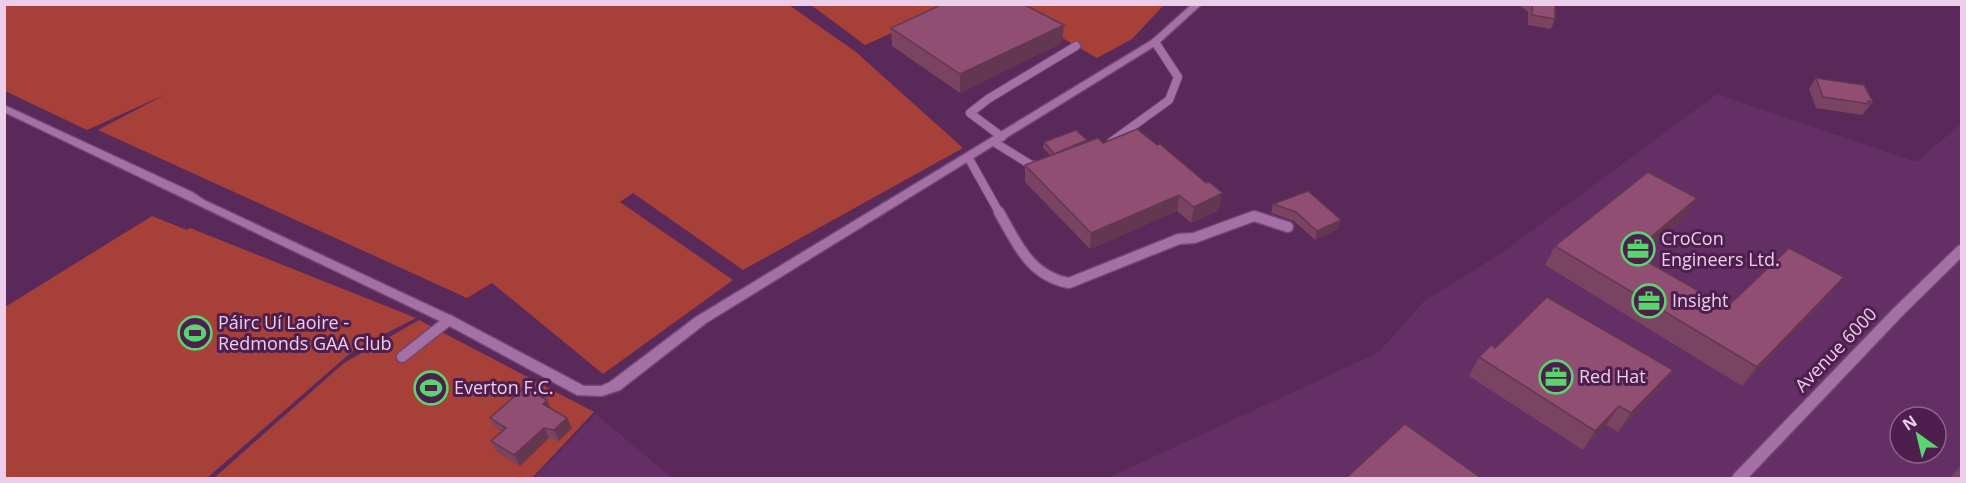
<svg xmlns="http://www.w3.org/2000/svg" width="1966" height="483" font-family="'Open Sans',sans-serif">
<rect width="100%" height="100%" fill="#582959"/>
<path fill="#642f65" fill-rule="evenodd" d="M1717 94 1916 162 1961 124V478H1108L1379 352 1423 302 1503 252ZM1900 417H1936V453H1900Z
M596 414 672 478H534Z"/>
<path fill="#a64039" d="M4 5H789L856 52 963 148 743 270 633 193 620 202 733 280 603 374 492 283 467 298 98 130 166 94 87 130 5 91Z
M811 5H955L865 45Z
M1005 5H1164L1132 39 1097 58Z
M152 216 187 230 190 228 416 318 355 349 207 478H5V307Z
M419 320 594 412 532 478H214L344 363Z"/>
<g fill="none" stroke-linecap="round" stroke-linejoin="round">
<defs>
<path id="lane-far1" d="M1002 137 970 113 988 99 1076 46
M994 142 1031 165H1039
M1111 142 1169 100 1178 77 1155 42
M968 157 1000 214"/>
<path id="lane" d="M999 212C1017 244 1030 276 1069 283L1179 239 1194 238 1254 216 1288 227
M402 357 449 320"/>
<path id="street" d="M1192 4H1202L1158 44 706 323 620 390 602 396 577 395 444 323 4 112V105L192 192 204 200 454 317 584 386H601L610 382 696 317 1152 40Z
M1962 245V257L1904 314 1748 478H1732L1734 474 1894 308 1958 246Z"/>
</defs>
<use href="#lane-far1" stroke="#704772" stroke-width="10"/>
<use href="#lane" stroke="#704772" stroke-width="13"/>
<use href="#street" stroke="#704772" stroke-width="3"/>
<use href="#lane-far1" stroke="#a570a5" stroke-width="8"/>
<use href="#lane" stroke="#a570a5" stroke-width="10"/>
<use href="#street" fill="#a570a5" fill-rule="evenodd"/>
</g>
<path fill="#7b4362" d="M1518 4H1561L1555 6V19L1551 29 1528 25V12Z
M1064 25 1062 43 960 93 892 46 891 28Z
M1816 78 1873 102 1862 115 1816 108 1809 89Z
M1044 142H1087L1157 145 1219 210 1191 223 1177 211 1090 249 1025 182V165L1051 156 1043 148Z
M1273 204 1341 220 1338 229 1315 240 1294 221 1271 213Z
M1685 217 1639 256 1727 307 1844 277 1828 296 1742 386 1545 265 1555 246Z
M1495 348 1673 370 1659 389 1618 432 1606 425 1583 450 1469 376 1479 357Z
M550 408 567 418 572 428 559 441 549 438 520 466 497 452 491 441 502 432 496 428 490 418Z
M1962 464V478H1950Z"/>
<path fill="#643750" d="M1064 25 1062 43 960 93V74Z
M1087 140V146L1054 154Z
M1223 193 1219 210 1191 223 1194 207Z
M1179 195 1177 211 1090 249 1091 233Z
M1697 198 1685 217 1621 272 1632 253Z
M1341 220 1338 229 1315 240 1317 231Z
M1844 277 1828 296 1742 386 1757 367Z
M1673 370 1659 389 1618 432 1631 413Z
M547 400 552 411 543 404Z
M1619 406 1606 425 1583 450 1595 431Z
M567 418 572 428 559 441 554 430Z
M544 428 549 438 520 466 514 455Z"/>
<path fill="#8f4e72" stroke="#643750" stroke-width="1.5" d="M943 4H1023L1064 25 960 74 891 28Z
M1532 4H1555V19L1532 15Z
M1816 78 1864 85 1873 102 1868 101 1870 104 1823 97Z
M1137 129 1157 145 1160 144 1206 183 1209 182 1223 193 1194 207 1179 195 1091 233 1025 165 1098 138 1103 143Z
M1076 130 1087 140 1054 154 1044 142Z
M1648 172 1697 198 1632 253 1727 307 1789 248 1844 277 1757 367 1555 246Z
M1308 191 1341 220 1317 231 1296 212 1273 204Z
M1547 297 1673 370 1631 413 1619 406 1595 431 1479 357 1491 345 1495 348Z
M525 387 547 400 543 404 567 418 554 430 544 428 514 455 491 441 506 428 490 418Z
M1405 424 1481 478H1346Z"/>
<defs>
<symbol id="office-ring" viewBox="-11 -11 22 22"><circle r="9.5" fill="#4d1e4e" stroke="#5ad56e" stroke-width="1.5"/><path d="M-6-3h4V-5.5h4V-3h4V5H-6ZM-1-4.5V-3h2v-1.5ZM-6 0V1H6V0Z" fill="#5ad56e"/></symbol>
<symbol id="stadium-ring" viewBox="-11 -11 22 22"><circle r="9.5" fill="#4d1e4e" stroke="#5ad56e" stroke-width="1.5"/><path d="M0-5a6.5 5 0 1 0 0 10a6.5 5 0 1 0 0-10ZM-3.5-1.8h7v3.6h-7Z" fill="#5ad56e"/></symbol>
</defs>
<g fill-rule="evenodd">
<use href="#office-ring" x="1619" y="230" width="38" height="38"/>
<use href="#office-ring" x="1630" y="282" width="38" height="38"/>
<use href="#stadium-ring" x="176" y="314" width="38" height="38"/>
<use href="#office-ring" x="1537" y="358" width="38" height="38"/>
<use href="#stadium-ring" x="412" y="369" width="38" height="38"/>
</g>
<g text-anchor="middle" stroke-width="6" stroke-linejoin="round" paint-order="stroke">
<g font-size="18" fill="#ebceea" stroke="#4d1e4e" text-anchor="start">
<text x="1661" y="245">CroCon<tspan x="1661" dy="21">Engineers Ltd.</tspan></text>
<text x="1672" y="307">Insight</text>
<text x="218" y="329">Páirc Uí Laoire -<tspan x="218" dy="21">Redmonds GAA Club</tspan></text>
<text x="1579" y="383">Red Hat</text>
<text x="454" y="394">Everton F.C.</text>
</g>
<g font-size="18" fill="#ebceea" stroke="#4d1e4e">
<text transform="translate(1836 350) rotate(-46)" y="6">Avenue 6000</text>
</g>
</g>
<rect width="1966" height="483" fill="none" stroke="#ebceea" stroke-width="12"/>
<g transform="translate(1918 435) rotate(326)"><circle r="28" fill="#4d1e4e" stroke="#8c648c" stroke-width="1.5"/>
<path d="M0-4.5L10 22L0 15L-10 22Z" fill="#5ad56e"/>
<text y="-9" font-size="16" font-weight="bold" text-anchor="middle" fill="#ebceea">N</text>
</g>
</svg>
